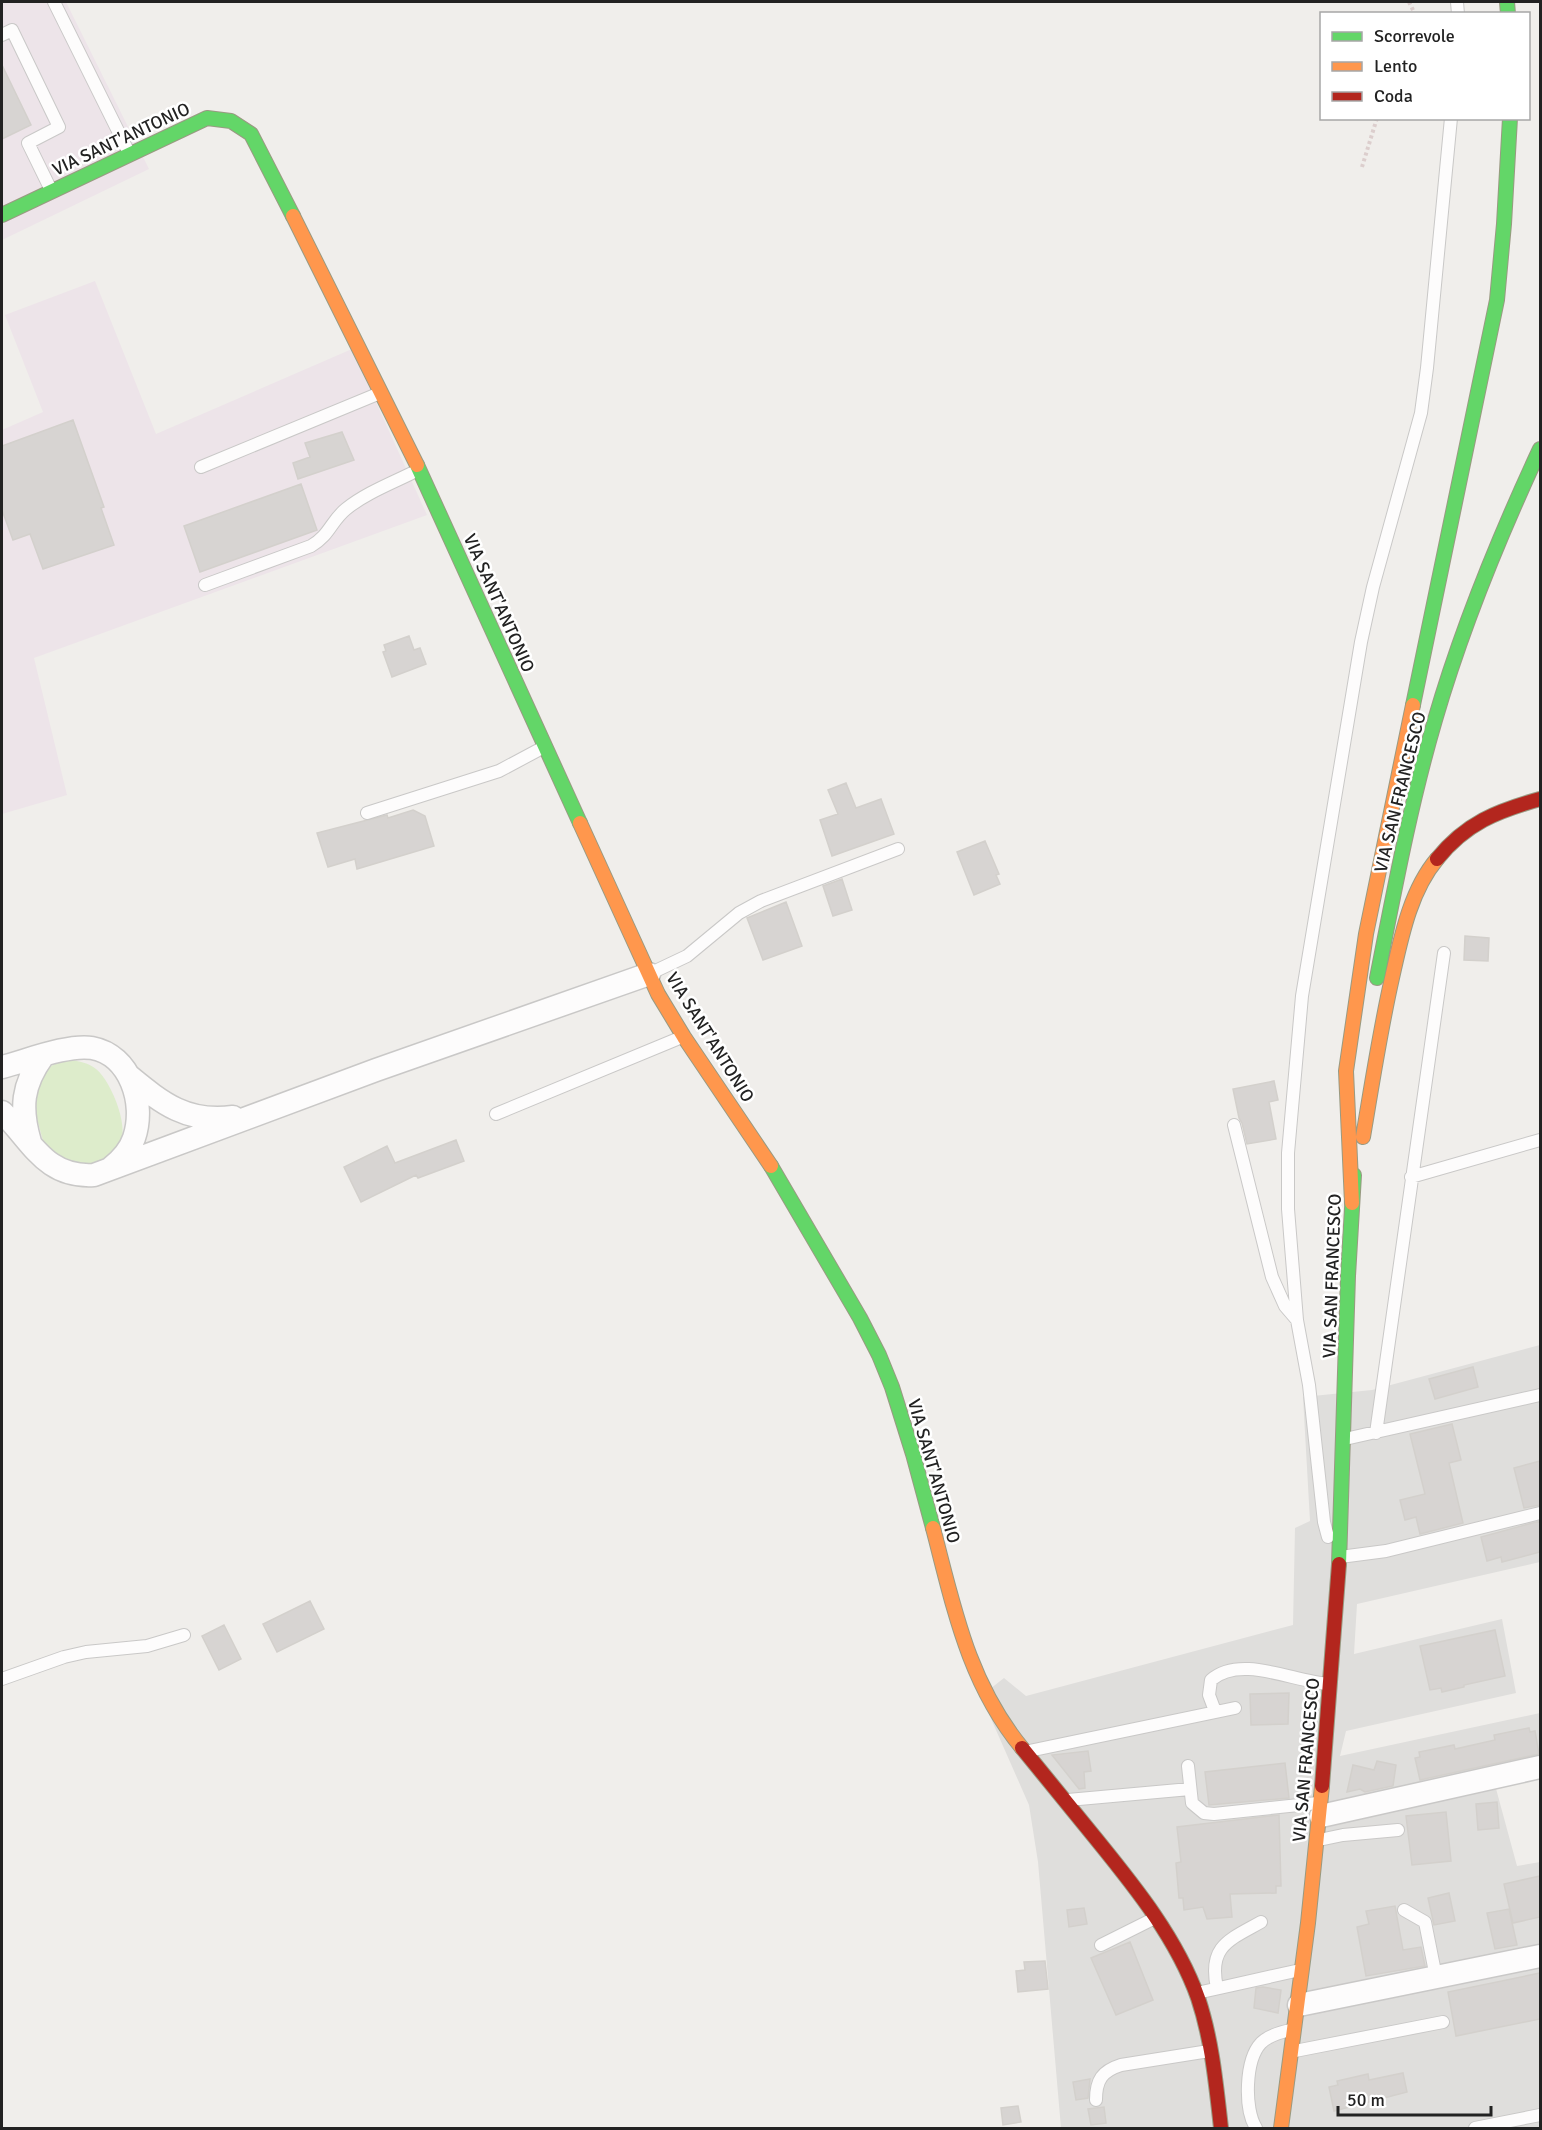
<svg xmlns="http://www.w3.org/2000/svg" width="1542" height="2130" font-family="Signika,sans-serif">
<rect width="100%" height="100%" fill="#f0eeeb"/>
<path fill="#dfdedc" d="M1540 1345V1562L1357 1604 1354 1654 1502 1619 1516 1693 1346 1731 1340 1756 1540 1713V1775L1495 1785 1517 1866 1540 1862V2128H1061L1038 1862 1029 1805 981 1696 1004 1678 1026 1696 1293 1625 1295 1528 1310 1521 1303 1397 1372 1390Z"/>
<path fill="#ede4e9" d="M2 2H66L149 169 2 240Z
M95 281 156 434 352 349 427 515 34 658 67 795 2 814V430L43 412 5 315Z"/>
<path fill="#ddeccb" d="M70 1060C79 1061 89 1063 96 1069 112 1082 133 1133 117 1151 111 1158 98 1164 90 1169L46 1152 33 1104 45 1070 58 1062Z"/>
<path fill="#d7d4d2" stroke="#d3d0cc" stroke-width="1.5" d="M2 65 31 125 2 139Z
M73 420 104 507 101 508 114 545 43 569 30 534 13 540 2 510V446Z
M342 432 354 460 298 479 293 463 310 457 305 443Z
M301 484 317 530 200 572 184 526Z
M409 636 414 650 420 648 426 664 392 677 383 652 386 651 384 645Z
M846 783 856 808 881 799 894 834 832 856 820 820 838 814 828 790Z
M413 810 425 816 434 846 357 869 355 859 328 867 317 833 387 815 388 818Z
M985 841 999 874 996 875 1000 884 974 895 957 852Z
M842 879 852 910 833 916 823 886Z
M786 902 802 946 763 960 747 918Z
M1465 936 1489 938 1488 961 1464 960Z
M1274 1081 1278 1100 1269 1102 1276 1139 1247 1144 1242 1123 1239 1118 1233 1089Z
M456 1140 464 1161 418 1178 416 1175 361 1202 344 1167 387 1146 395 1163Z
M1473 1367 1478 1387 1435 1399 1429 1379Z
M1452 1424 1461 1460 1449 1463 1463 1523 1420 1534 1416 1517 1405 1520 1400 1500 1425 1494 1410 1434Z
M1540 1461V1505L1524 1508 1514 1468Z
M1540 1521V1552L1502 1562 1501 1557 1487 1561 1481 1537Z
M310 1601 324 1629 277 1652 263 1624Z
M224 1625 241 1659 219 1670 202 1636Z
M1495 1630 1505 1676 1464 1685V1687L1442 1692 1441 1688 1430 1690 1420 1646Z
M1289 1693 1288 1724 1251 1725 1250 1694Z
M1529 1728 1530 1732 1535 1731 1539 1754 1420 1780 1415 1758 1420 1757 1419 1752 1454 1745 1455 1749 1495 1740 1494 1735Z
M1088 1751 1091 1771 1084 1772 1085 1788 1079 1789 1052 1755Z
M1377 1761 1396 1765 1393 1786 1365 1792 1360 1789 1347 1792 1353 1765 1374 1770Z
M1285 1763 1289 1798 1209 1805 1205 1772Z
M1497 1802 1499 1828 1478 1830 1476 1804Z
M1446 1812 1451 1861 1412 1865 1406 1816Z
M1279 1815 1281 1886H1276V1893L1230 1894 1232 1917 1207 1919 1203 1907 1184 1910 1183 1898H1179L1176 1863 1181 1862 1177 1827Z
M1540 1876V1917L1513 1923 1504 1884Z
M1449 1893 1455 1921 1434 1925 1428 1898Z
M1395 1906 1403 1950 1421 1947 1425 1966 1366 1976 1357 1927 1369 1924 1366 1911Z
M1084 1908 1087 1924 1069 1927 1067 1910Z
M1509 1909 1517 1945 1495 1949 1487 1913Z
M1130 1942 1153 2000 1116 2015 1091 1958Z
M1045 1961 1048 1989 1018 1992 1016 1971 1025 1970 1024 1962Z
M1540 1973V2019L1456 2036 1448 1992Z
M1263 1987 1281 1990 1278 2013 1254 2008 1256 1988Z
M1403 2073 1407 2092 1334 2111 1329 2087 1338 2085 1337 2081 1368 2074 1369 2080Z
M1090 2079 1088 2098 1076 2100 1073 2082Z
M1018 2106 1021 2122 1003 2125 1001 2108Z
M1104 2107 1106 2123 1091 2125 1088 2109Z"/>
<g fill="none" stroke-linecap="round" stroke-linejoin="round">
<defs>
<path id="lane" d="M54 2 129 153
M1457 2 1458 14
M2 35 12 30 59 127 28 143 51 190
M201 467 380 393
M205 585 311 546C330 535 331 521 346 509 367 492 395 482 418 470
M367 813 499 771 544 747
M649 974 687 956 739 913 761 901 898 849
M496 1114 682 1037
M1234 1125 1272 1277 1285 1306 1297 1320
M1411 1177 1540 1140
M1376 1433 1444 953
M1345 1439 1540 1395
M1328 1537 1324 1522 1309 1385 1297 1320 1288 1209V1153L1302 996 1361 642 1373 587 1421 413 1427 368 1451 118
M1340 1557 1386 1551 1540 1513
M2 1679 64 1657 86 1652 147 1646 184 1635
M1215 1711 1209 1695 1211 1680C1241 1654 1294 1682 1329 1684
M1029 1751 1235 1708
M1188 1766 1192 1803 1204 1813 1214 1814 1318 1803
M1068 1800 1190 1789
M1319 1840 1343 1835 1398 1830
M1404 1910 1425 1922 1436 1977
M1101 1945 1153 1919
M1217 1988C1208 1946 1229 1940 1261 1922
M1197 1993 1300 1970
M1295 2051 1443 2022
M1096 2100C1096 2080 1102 2071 1121 2065L1209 2051
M1256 2128C1244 2109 1245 2060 1261 2043 1269 2035 1281 2032 1291 2030
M1475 2128 1540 2115"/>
<path id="street" d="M2 1067C26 1061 68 1044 92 1048 130 1055 146 1103 134 1138 130 1150 122 1159 112 1167
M129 1076C163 1104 187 1123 233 1117
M2 1112C32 1141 45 1178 94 1175L376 1070 649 974
M30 1142C20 1108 22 1085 43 1056
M1321 1816 1540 1767
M1299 2005 1540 1956"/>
<path id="fast" d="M1507 2 1508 14
M2 215 207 118 231 121 251 134 293 216
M417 465 580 823
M1413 705 1497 300 1504 224 1510 118
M1377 978C1394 892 1410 805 1435 720 1462 627 1499 537 1540 449
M771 1166 860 1318 879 1355 892 1387 913 1454 933 1528
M1339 1564 1348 1276 1354 1175"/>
<path id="slow" d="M293 216 417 465
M580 823 658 994 684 1037 771 1166
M1363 1137C1372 1084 1380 1031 1392 978 1401 938 1410 891 1437 859
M1352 1203 1346 1071 1366 934 1413 705
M933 1528C954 1608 968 1682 1022 1748
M1281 2128 1308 1923 1322 1786"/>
<path id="jam" d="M1437 859C1466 823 1497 811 1540 799
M1022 1748C1047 1779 1072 1809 1097 1840 1136 1888 1177 1939 1198 1998 1212 2040 1216 2084 1221 2128
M1322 1786 1339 1564"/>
</defs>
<use href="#lane" stroke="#c9c8c7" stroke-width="14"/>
<use href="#street" stroke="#c9c8c7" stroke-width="25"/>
<use href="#fast" stroke="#999a82" stroke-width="16"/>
<use href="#slow" stroke="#999a82" stroke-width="16"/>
<use href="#jam" stroke="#999a82" stroke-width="16"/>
<path stroke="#dccecd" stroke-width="4" stroke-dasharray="3 3" stroke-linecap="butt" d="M1409 2 1415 14
M1362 167 1377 118"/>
<use href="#lane" stroke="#fdfcfc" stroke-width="12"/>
<use href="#street" stroke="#fdfcfc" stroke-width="22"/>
<use href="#fast" stroke="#63d668" stroke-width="14"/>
<use href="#slow" stroke="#ff974d" stroke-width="14"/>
<use href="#jam" stroke="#b3261e" stroke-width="14"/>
</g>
<g text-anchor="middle" stroke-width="5" stroke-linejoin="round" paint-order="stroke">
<g font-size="18" fill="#222" stroke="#fff">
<text transform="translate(121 139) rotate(-25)" y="6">VIA SANT'ANTONIO</text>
<text transform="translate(499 603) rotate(66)" y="6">VIA SANT'ANTONIO</text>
<text transform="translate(1400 792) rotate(-76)" y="6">VIA SAN FRANCESCO</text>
<text transform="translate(710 1037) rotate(58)" y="6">VIA SANT'ANTONIO</text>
<text transform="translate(1332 1276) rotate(-88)" y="6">VIA SAN FRANCESCO</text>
<text transform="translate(934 1471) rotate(74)" y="6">VIA SANT'ANTONIO</text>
<text transform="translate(1306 1760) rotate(-85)" y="6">VIA SAN FRANCESCO</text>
</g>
</g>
<rect width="1542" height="2130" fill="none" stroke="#222222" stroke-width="6"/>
<rect x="1320" y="12" width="210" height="108" fill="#ffffff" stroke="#a7a7a7" stroke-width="1.5"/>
<rect x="1332" y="32" width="30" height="9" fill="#63d668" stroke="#a7a7a7" stroke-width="1.5"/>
<text x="1374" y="42" font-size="18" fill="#222222">Scorrevole</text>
<rect x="1332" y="62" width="30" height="9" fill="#ff974d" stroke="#a7a7a7" stroke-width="1.5"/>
<text x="1374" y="72" font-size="18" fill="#222222">Lento</text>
<rect x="1332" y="92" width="30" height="9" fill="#b3261e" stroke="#a7a7a7" stroke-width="1.5"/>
<text x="1374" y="102" font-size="18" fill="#222222">Coda</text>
<path d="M1338 2106v9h153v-9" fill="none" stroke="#222222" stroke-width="3"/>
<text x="1347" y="2106" font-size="18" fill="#222222" stroke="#ffffff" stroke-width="4.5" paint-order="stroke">50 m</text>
</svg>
